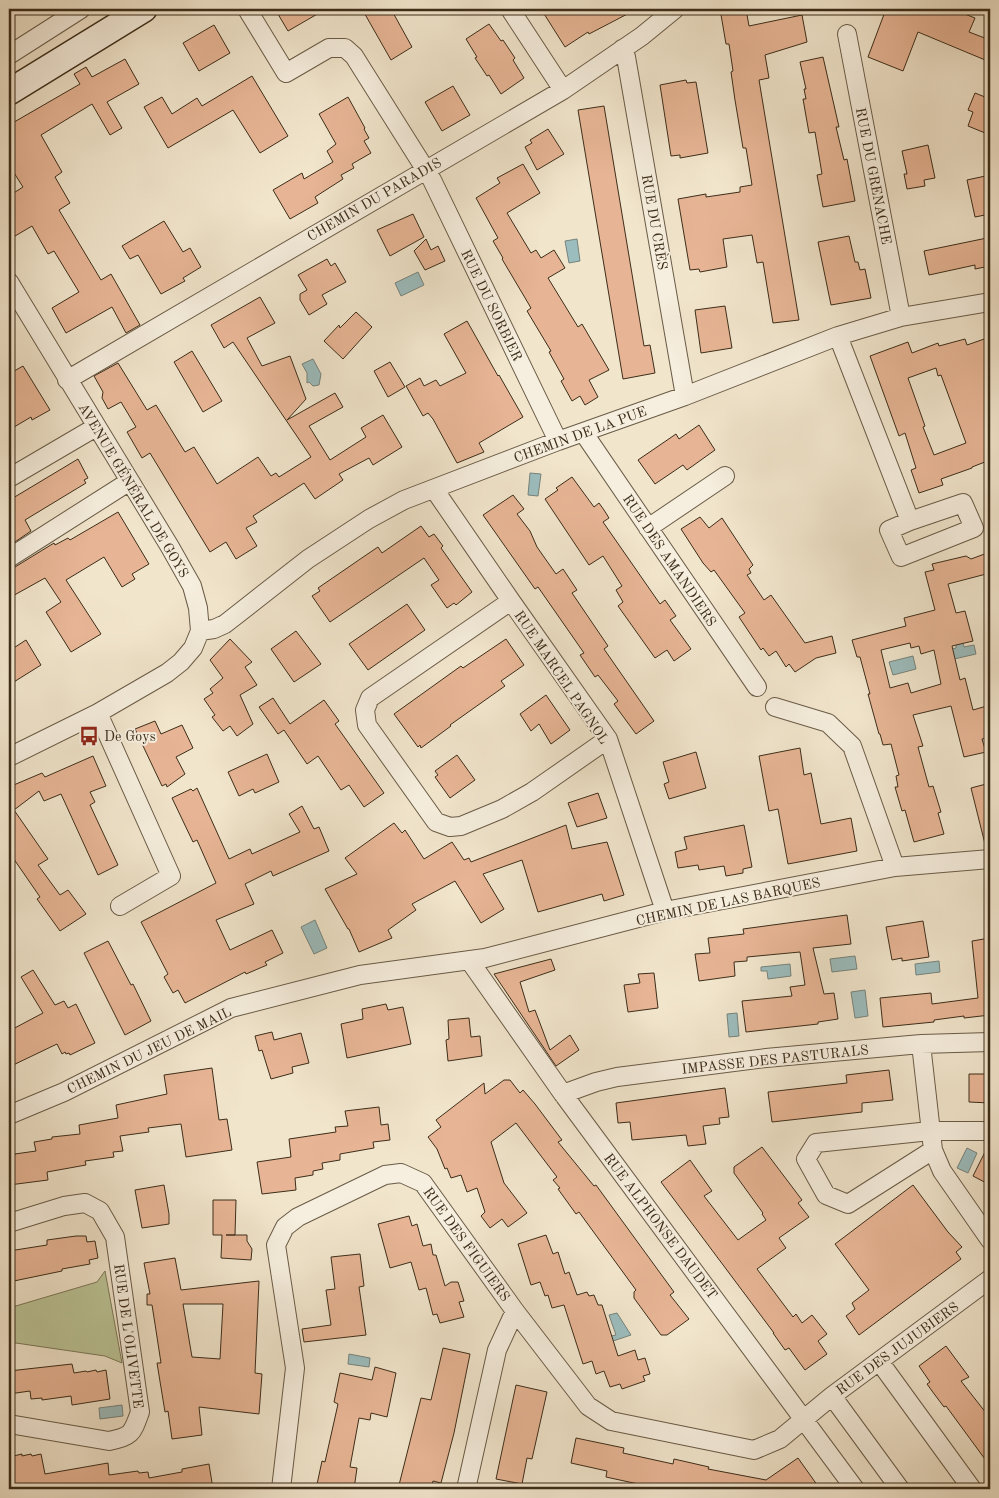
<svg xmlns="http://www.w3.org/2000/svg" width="999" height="1498" font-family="'Old Standard TT',serif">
<rect width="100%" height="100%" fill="#f1e5cc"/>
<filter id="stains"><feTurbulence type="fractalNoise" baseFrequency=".004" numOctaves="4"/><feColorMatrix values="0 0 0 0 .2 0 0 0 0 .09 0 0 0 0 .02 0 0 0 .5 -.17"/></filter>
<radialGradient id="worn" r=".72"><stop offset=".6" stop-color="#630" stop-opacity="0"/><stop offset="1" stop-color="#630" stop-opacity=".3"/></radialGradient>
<path fill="#bbc497" stroke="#7c7858" d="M105 1271 122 1363 105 1356 9 1342V1308L97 1282Z"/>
<path fill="#9cbdbe" stroke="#76837c" d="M577 239 580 261 569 263 565 241Z
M418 272 424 285 401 296 395 283Z
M313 359 321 374 319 385 313 386 309 382 307 383V373L302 364Z
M530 473 541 474 538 496 528 495Z
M963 643 964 647 974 645 976 654 954 659 952 649 956 648V645Z
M913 656 916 669 893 675 889 662Z
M315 920 327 948 314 954 301 927Z
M855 956 857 969 832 972 830 959Z
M939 961 940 972 916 975 915 964Z
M790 964 791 976 768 979 767 971H761V967Z
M865 990 868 1016 855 1018 851 992Z
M737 1013 739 1036 729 1037 727 1014Z
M967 1148 977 1153 968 1173 957 1168Z
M617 1313 631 1335 613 1341 611 1336 616 1335 609 1315Z
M349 1354 370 1358 369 1367 348 1364Z
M122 1405 123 1416 100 1419 99 1408Z"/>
<path fill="#e7b595" stroke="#3c2d19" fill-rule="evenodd" d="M275 9H326L288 31Z
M362 9H391L412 47 391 60Z
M541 9H637L589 34 588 32 565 47Z
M720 9H746L749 26 802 15 807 42 765 55 769 78 759 80 799 320 773 323 763 262 757 263 752 235 723 239 727 267 700 272 699 269 690 270 678 199 706 194V197L740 192V187L752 185 746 148H743L735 100 731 72 733 71 729 44H726Z
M886 9H952L975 18 969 32 990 40V62L918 32 903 71 868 57Z
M489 24 501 41 503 40 515 58 513 60 524 78 501 94 489 75 487 76 475 58 477 57 466 39Z
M214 25 230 53 199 71 183 43Z
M823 57 839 127H836L844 160 847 159 855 201 823 207 817 175 822 174 815 132 809 133 803 99H806L804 89H806L800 62Z
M125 59 139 84 107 102 122 128 110 135 92 104 41 135 62 172 55 177 70 203 59 210 101 280 111 274 140 325 126 333 112 307 66 333 52 308 79 292 54 251 48 254 32 226 15 236 9 226V196L23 187 9 165V125L80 84 74 74 86 67 92 77Z
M252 76 288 136 260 153 233 110 168 148 144 107 162 97 172 114 197 98 202 106Z
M686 80 687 83 696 82 708 153 680 158V155L671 156 660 85Z
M453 86 470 115 442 131 425 102Z
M975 93 990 99V135L968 126 973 112 968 110Z
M348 97 365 128 364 129 369 138 364 141 371 153 352 164 354 168 341 175 343 179 315 197 318 203 290 219 273 190 302 173 304 179 333 162 327 151 336 144 319 114Z
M604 106 644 346 650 345 655 373 623 379 578 110Z
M548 129 564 154 537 170 525 147 532 143 530 140Z
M928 145 935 178 924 180 925 186 907 189 904 174H907L902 151Z
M523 164 540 193 507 213 531 253 536 250 541 258 554 250 565 268 548 278 578 327 582 324 609 370 589 380 598 397 585 405 580 396 572 401 561 381 564 379 549 352 551 351 527 311 531 308 502 259 503 258 493 241 498 238 476 198 500 183 497 178Z
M990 175V214L975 217 967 180Z
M413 214 424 237 390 256 377 230Z
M164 221 183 252 190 248 201 267 183 278 185 281 161 294 138 255 130 259 122 246Z
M849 236 855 262H858L860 270 865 269 871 298 831 305 818 242Z
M987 238 990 249V266L975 269V265L929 275 924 251Z
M426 239 431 250 438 246 445 261 425 270 414 251Z
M327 259 331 266 335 263 346 282 322 295 327 304 309 315 300 300V294L307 290 298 275Z
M260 297 275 323 247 338 262 366 290 356 306 399 287 420 335 393 343 407 309 426 330 460 366 437 361 428 383 415 402 447 373 465 369 458 339 474 343 480 315 499 304 483 253 516 257 522 246 528 257 546 236 559 226 542 210 552 150 453 142 458 127 432 136 427 121 402 108 409 102 398 103 392 94 376 118 363 147 410 156 405 185 452 194 447 217 484 258 457 271 476 276 473 279 477 311 457 233 342 224 348 211 325Z
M725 306 732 348 701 353 695 310Z
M356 312 372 327 343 359 324 341 339 325 340 328Z
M467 321 498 376 499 375 523 417 479 443 484 452 457 463 433 419 428 413 423 416 406 386 420 378 424 386 436 380 440 386 466 373 444 334Z
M990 337V460L972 467V468L941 479 943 485 919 493 911 470 916 468 905 433 899 436 870 356 908 342 912 353 938 343 939 346 965 339 967 345ZM936 368 938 376 941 375 966 443 934 455 923 427 925 426 908 378Z
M192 351 222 401 203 412 174 362Z
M390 362 405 387 388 397 374 371Z
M23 366 50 410 32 420 31 417 9 430V374Z
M699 425 715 450 687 470 683 465 655 484 638 460 676 434 679 439Z
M78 459 88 478 84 480 86 483 25 520 31 531 9 546V490L13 498Z
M572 477 594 507 599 503 604 510 609 518 603 522 660 604 665 600 676 616 670 620 691 649 674 661 667 650 655 658 618 606 623 602 616 590 622 586 603 556 589 565 545 499 558 490 556 488Z
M513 495 524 509 517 514 530 531 537 547 556 574 563 569 577 590 572 593 608 646 604 649 654 721 636 734 614 704 618 701 598 675 595 677 580 655 584 653 538 587 535 589 483 515Z
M118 512 149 564 132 574 135 579 122 587 104 557 66 580 101 634 71 652 46 612 61 602 45 578 9 598V569L15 567 54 543 55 545 68 538 70 540Z
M700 517 709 528 722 518 753 565 749 569 751 573 747 575 764 600 771 595 805 643 832 636 836 653 816 658 795 672 789 664 786 667 776 651 769 656 763 648 761 650 739 617 745 613 714 570 711 572 703 563 681 529Z
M421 526 429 537 434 534 443 546 441 548 472 592 456 605 454 603 447 608 431 585 439 580 424 558 330 622 312 596 320 591 318 588 372 551 378 547 382 553Z
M990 552V573L948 584 956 613 965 611 973 641 952 646 960 680 965 678 973 710 990 705V737L982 739 986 752 964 757 951 706 913 715 923 746 918 747 929 787 933 786 941 812 938 813 944 834 914 842 905 810 902 811 895 787H898L896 776 899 775 891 744 883 745 880 734H879L868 694H870L860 657H857L852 640 906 626 904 618 935 610 925 572 934 570 932 564 966 556 971 559ZM910 643 911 648 919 646 921 654 934 650 941 684 911 693 908 683 890 688 881 650Z
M407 604 425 630 368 670 349 644Z
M296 631 321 664 294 682 271 649Z
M230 639 252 662 245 667 257 685 240 695 253 724 237 736 230 726 223 731 212 717 215 715 204 699 213 693 210 689 223 678 210 660Z
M506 639 524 665 501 681 505 686 450 725 451 726 421 748 420 745 418 747 394 714 461 666 463 668Z
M26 640 41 665 9 685V651Z
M546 695 570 730 551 744 539 724 531 731 520 714Z
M273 698 290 724 324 700 339 721 335 724 384 793 364 807 349 785 341 790 318 756 307 764 284 730 278 734 259 707Z
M155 721 161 734 182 725 193 748 176 757 185 774 167 787 166 784 162 786 135 729Z
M800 748 804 775 811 773 821 824 851 818 857 851 788 864 778 809 769 811 759 756Z
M696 752 706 788 669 799 664 784 669 782 663 762Z
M267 754 279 782 255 793 253 789 239 796 228 772Z
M457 755 475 780 450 798 435 777 438 775 435 771Z
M93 756 106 786 90 792 95 802 90 805 118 865 98 875 61 794 44 801 39 791 14 810 48 859 38 865 60 895 68 890 86 914 60 931 37 899 40 897 9 852V787L42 773 45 777Z
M990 783V843L985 844 971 788Z
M197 788 229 859 250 849 252 854 300 832 289 814 302 806 314 829 319 827 329 851 273 876 271 871 245 884 254 904 216 920 230 950 272 930 283 953 265 962 267 965 246 974 245 972 185 1003 178 990 173 993 164 977 168 974 141 922 216 883 197 840 193 842 172 798 191 789 193 791Z
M598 793 607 818 577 827 568 803Z
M394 823 402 833 405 830 424 859 452 842 464 860 469 858 471 862 566 825 572 849 607 842 624 895 604 901 602 894 538 912 522 860 483 874 504 909 481 923 455 881 412 904 416 910 388 930 392 938 359 952 349 929H348L325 889 357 874 345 858Z
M744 825 752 867 743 869V873L726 876 724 866 699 870 698 865 678 868 675 852 687 849 684 837Z
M847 915 851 944 813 948 824 994 834 993 838 1019 818 1022V1024L746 1032 742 1001 792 996 790 987 805 985 800 952 747 957V961L734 962 735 976 699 981 695 954 710 953 708 938 744 934 743 929Z
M923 921 929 957 902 961V958L892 960 886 927Z
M990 938V1015L964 1018V1016L934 1020V1022L883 1027 880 998 931 993 932 1004 978 998 972 941Z
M108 941 131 985 133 984 151 1021 125 1035 84 953Z
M551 959 555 970 520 982 529 1012 535 1010 550 1050 570 1035 579 1050 556 1066 494 974Z
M33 970 55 1005 64 1001 68 1008 76 1004 95 1043 70 1055 69 1053 66 1054 65 1052 62 1054 57 1044 9 1067V1031L43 1013 21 977Z
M654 973 658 1008 628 1012 624 985 640 983 638 974Z
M386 1004 388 1010 403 1007 411 1044 347 1058 341 1024 363 1019 362 1009Z
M469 1018 471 1037 480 1036 482 1056 448 1061 446 1040 449 1039 448 1020Z
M272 1032 274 1040 301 1033 309 1063 292 1067 293 1073 271 1079 262 1050 259 1051 255 1036Z
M212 1068 219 1120 227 1119 232 1150 186 1157 181 1124 148 1128 149 1132 120 1136 123 1151 113 1152 114 1157 85 1161 86 1165 47 1172 48 1180 9 1185V1157L15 1155V1154L36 1151 34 1142 52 1139V1137L80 1134 79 1125 118 1118 116 1105 167 1094 164 1075Z
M889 1070 893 1100 862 1103V1112L772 1122 768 1092 847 1083 846 1075Z
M969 1074H990V1103L969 1102Z
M504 1080H510L520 1093 523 1090 535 1104 562 1140 558 1142 594 1186 596 1185 674 1292 670 1295 689 1319 667 1335H661L634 1298V1292L636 1290 579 1212 576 1214 558 1189 560 1188 553 1180 557 1177 516 1123 491 1142 504 1183 527 1213 508 1227 502 1219 490 1228 481 1216 485 1212 477 1188 467 1192 461 1175 451 1178 447 1168 445 1169 437 1149 428 1137 441 1127 436 1120 484 1083 485 1094Z
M725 1088 729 1117 719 1118 720 1124 703 1126 706 1144 688 1146 686 1135 632 1140 630 1122 618 1123 616 1103Z
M379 1107 381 1125 388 1124 390 1140 373 1142 374 1148 340 1154V1160L322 1163 323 1169 313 1171V1175L295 1178 296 1190 262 1194 257 1162 291 1157 289 1139 336 1132 335 1127 348 1126 345 1111Z
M990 1142V1185L973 1176Z
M762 1147 802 1200 798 1203 809 1217 779 1238 786 1248 757 1269 793 1317 796 1314 802 1323 812 1315 827 1334 818 1341 827 1354 805 1370 789 1348 785 1350 773 1333H774L661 1182 690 1160 712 1191 704 1196 738 1240 766 1220 762 1214 763 1213 734 1173V1167Z
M164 1185 169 1214V1224L142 1228 135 1190Z
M913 1185 948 1232 962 1247 956 1252 961 1259 859 1335 846 1316 855 1309 852 1303 869 1290 835 1244Z
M213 1200H236L235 1235H226H247V1241L252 1249 251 1260 221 1258 222 1235H213Z
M409 1216 412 1226 417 1224 423 1246 431 1244 433 1255H436L445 1286 451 1282H458L464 1301 459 1302 464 1317 440 1323 437 1314 433 1315 426 1288 419 1290 411 1262 390 1268 378 1224Z
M546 1235 553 1254 558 1252 565 1274 569 1272 577 1295 587 1292 589 1296 594 1295 598 1305H602L618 1356 635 1350 638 1360 645 1358 650 1374 643 1376 645 1381 622 1389 620 1384 610 1387 604 1371 596 1374 592 1361 583 1364 564 1305 552 1308 548 1295 545 1296 540 1282 531 1285 518 1244Z
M76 1236H86L87 1242 95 1241 98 1258 89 1260 90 1264 62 1269V1271L9 1282V1251L47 1245V1240Z
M360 1254 364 1286 359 1287 366 1335 304 1342 302 1329 331 1325 326 1290 335 1289 331 1257Z
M175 1258 181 1290 259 1281 255 1373 262 1374 259 1414 199 1407 202 1435 172 1439 168 1411 165 1412 157 1363H161L155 1324 152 1305H147V1294H150L144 1263ZM183 1304H223L220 1359 192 1357Z
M946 1346 969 1377 961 1381 990 1418V1466L946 1406 944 1407 932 1391 927 1384 930 1382 919 1366Z
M443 1348 470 1354 454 1433 441 1483 433 1481 431 1489H398L421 1398 431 1400Z
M72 1364 74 1373 86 1371 87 1372 96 1370 97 1372 106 1370 110 1399 72 1405 71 1396 42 1400V1398L31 1399 30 1391 9 1394V1371Z
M375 1367 396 1373 387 1417 371 1413 370 1420 359 1418 350 1467 357 1468 354 1489H316L322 1461 325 1462 338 1404 334 1402 340 1373 372 1380Z
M516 1385 547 1392 532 1459 527 1458 522 1484 496 1479Z
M576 1438 624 1448 623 1453 673 1464 674 1459 709 1467 708 1469 766 1480 798 1458 820 1489H661L606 1477 607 1471 571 1463Z
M22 1454V1456L31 1454 32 1456 41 1454 45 1474 108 1463 109 1475 138 1471 139 1473 148 1472 149 1478 182 1472V1469L209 1464 213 1489H9V1457Z"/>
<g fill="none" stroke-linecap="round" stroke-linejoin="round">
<defs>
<path id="street" d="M247 9 286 73 329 48H345L354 56 432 180 558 441
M510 9 563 90
M847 34 901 317
M622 49 626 57 685 396
M9 55 81 9
M9 282 170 547 192 586 198 608 200 631 193 648 181 662 167 673 98 713 9 757
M838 336 910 521 889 530 901 557 974 528 963 503 910 521
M67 380 563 90 642 36 675 9
M583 432 757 687
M9 478 96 427
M434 489 511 601 608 739 665 911
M648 528 725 476
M9 558 130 481
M511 601 370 698 365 710 367 725 436 822 450 827 461 826 502 809 532 792 608 739
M200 631 214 629 225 624 308 559 369 519 404 500 558 441 685 396 838 336 901 317 990 302
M775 707 828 723 852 746 895 867
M98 713 171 876 120 906
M469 960 563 1094 855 1489
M921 1044 933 1150 942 1171 990 1240
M563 1094 596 1082 617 1077 766 1058 921 1044 990 1042
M9 1115 64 1092 231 1008 360 975 485 958 665 911 895 867 990 859
M933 1150 848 1204 826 1195 806 1159 816 1143 930 1131H990
M9 1223 64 1206 85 1203 100 1211 115 1237 140 1412C132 1434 132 1436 109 1441L9 1424
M879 1361 972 1489
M832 1396 900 1489
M281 1489 295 1368 276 1245 285 1227 298 1217 385 1175 401 1173 423 1183 515 1311 588 1406 611 1421 754 1450 780 1439 832 1396 990 1279
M466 1489 497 1350 515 1311"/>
<path id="secondary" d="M9 92 144 9"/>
</defs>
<use href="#street" stroke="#695b46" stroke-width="20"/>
<use href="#secondary" stroke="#3c2d19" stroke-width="28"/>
<use href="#street" stroke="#f6eede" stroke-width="18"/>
<use href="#secondary" stroke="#f6eede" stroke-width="25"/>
</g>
<defs>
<symbol id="bus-bare" viewBox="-9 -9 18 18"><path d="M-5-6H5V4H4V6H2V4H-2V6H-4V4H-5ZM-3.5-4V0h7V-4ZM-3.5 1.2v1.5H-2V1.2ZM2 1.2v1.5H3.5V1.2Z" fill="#8f2418" stroke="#f6eede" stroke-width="2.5" paint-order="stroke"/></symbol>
</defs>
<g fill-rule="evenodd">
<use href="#bus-bare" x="75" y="722" width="28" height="28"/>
</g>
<g text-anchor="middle" stroke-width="4" stroke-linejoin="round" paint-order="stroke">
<g font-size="14" fill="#3c2d19" stroke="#f6eede">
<text transform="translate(874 176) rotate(79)" y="5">RUE DU GRENACHE</text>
<text transform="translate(374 199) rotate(-30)" y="5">CHEMIN DU PARADIS</text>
<text transform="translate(655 222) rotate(80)" y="5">RUE DU CRÈS</text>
<text transform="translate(492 305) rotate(64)" y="5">RUE DU SORBIER</text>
<text transform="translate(580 434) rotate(-20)" y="5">CHEMIN DE LA PUE</text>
<text transform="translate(134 490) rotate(59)" y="5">AVENUE GÉNÉRAL DE GOYS</text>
<text transform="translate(670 560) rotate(56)" y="5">RUE DES AMANDIERS</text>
<text transform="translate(562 677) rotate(56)" y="5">RUE MARCEL PAGNOL</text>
<text transform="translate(728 901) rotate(-12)" y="5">CHEMIN DE LAS BARQUES</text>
<text transform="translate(149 1050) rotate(-26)" y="5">CHEMIN DU JEU DE MAIL</text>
<text transform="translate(775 1059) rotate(-6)" y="5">IMPASSE DES PASTURALS</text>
<text transform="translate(661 1226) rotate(53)" y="5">RUE ALPHONSE DAUDET</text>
<text transform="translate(467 1244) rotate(54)" y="5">RUE DES FIGUIERS</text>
<text transform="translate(129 1336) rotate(82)" y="5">RUE DE L'OLIVETTE</text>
<text transform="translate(897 1348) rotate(-36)" y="5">RUE DES JUJUBIERS</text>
</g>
<g font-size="14" fill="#3c2d19" stroke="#f6eede" text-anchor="start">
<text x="104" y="741">De Goys</text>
</g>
</g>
<rect width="999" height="1498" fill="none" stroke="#f1e5cc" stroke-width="30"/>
<rect x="10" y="10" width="979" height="1478" fill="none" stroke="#3c2d19" stroke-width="2.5"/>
<rect x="15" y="15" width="969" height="1468" fill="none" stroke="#3c2d19"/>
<rect width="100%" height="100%" filter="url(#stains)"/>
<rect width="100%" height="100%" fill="url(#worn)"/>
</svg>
